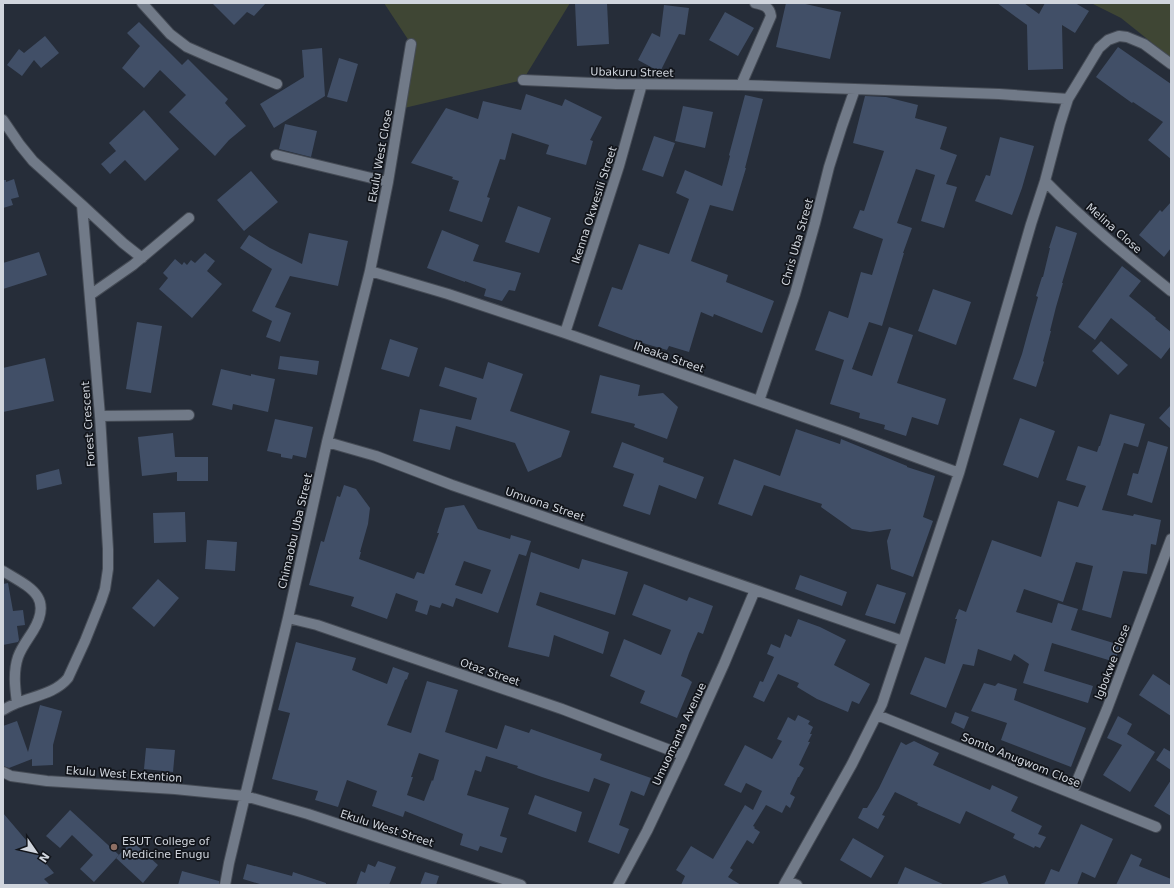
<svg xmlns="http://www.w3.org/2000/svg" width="1174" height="888" font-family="'DejaVu Sans',sans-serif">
<rect width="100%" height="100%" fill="#262d39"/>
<path fill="#3f4634" d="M384 3H570L523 80 400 109 411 44Z
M1091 3H1171V58L1121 18Z"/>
<path fill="#414f67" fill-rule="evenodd" d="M212 3H266L254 16 247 12 234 25Z
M575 3H607L609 44 577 46Z
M786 3H801L841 12 830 59 776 47Z
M997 3H1024L1039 14 1045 3H1075L1089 11 1075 33 1062 25 1063 69 1028 70 1027 25Z
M664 5 689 8 685 35 679 34 660 72 638 60 652 33 660 37Z
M725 12 754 28 738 56 709 40Z
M139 22 182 65 188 59 228 99 225 103 246 126 229 140 215 156 169 112 186 95 160 70 144 88 122 68 140 46 127 33Z
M45 36 59 53 41 68 34 60 22 76 7 65 19 49 24 53Z
M1118 47 1171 84V159L1148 140 1163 122 1133 102 1132 103 1096 77Z
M322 48 325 96 274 128 260 104 304 77 302 50Z
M339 58 358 64 347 102 327 97Z
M526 94 562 106 565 99 602 117 590 140 593 141 586 165 546 154 549 145 512 133 505 160 500 159 487 197 490 198 482 222 449 211 459 181 452 179 453 177 411 163 446 108 478 119 483 101 521 110Z
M745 95 763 99 745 168H746L733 211 710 205 691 261 728 275 726 282 774 301 762 333 714 314 713 317 701 312 689 352 669 346 667 350 646 344 598 326 612 287 622 290 639 244 669 254 689 199 676 193 685 170 722 186 730 156 729 155Z
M865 96 886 97 918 105 915 118 947 127 940 149 957 155 946 184 957 187 944 228 921 221 935 175 916 169 897 223 912 228 903 253H904L882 326 869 322 852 369 872 376 889 327 913 335 897 383 946 399 938 425 912 417 906 436 884 429 885 425 859 418 860 413 830 404 844 360 815 350 829 311 848 318 861 272 872 275 883 239 853 228 860 210 864 211 884 151 853 143Z
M683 106 713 112 705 148 675 141Z
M144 110 179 149 145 181 125 160 110 174 101 164 116 151 109 143Z
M285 124 317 131 311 157 279 149Z
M654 136 675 143 663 177 642 170Z
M1000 137 1034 146 1022 188 1012 215 975 201 986 175 990 176Z
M251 171 278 202 244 231 217 200Z
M14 179 19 197 11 199 13 205 3 208V180H6V182Z
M1171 202V248L1164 257 1139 235 1160 210 1162 212Z
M518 206 551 218 539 253 505 242Z
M1056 226 1077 233 1062 283H1063L1056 307 1050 331H1051L1043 361 1044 362 1036 387 1013 379 1022 354 1031 321 1038 297 1036 296 1042 277H1043L1050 248H1049Z
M442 230 479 245 473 261 521 273 515 291 509 290 502 301 484 296 486 289 465 281V282L427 268Z
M309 233 348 241 338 286 290 276 275 307 291 313 280 342 266 337 272 321 252 311 272 269 240 248 249 235 270 248 302 264Z
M39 252 47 275 3 289V263Z
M205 253 215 261 207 271 222 284 192 318 159 289 168 278 163 273 175 259 182 265 184 262 187 265 191 260 195 263Z
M1122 266 1141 281 1129 296 1156 318 1155 319 1171 332V346L1161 359 1111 318 1095 340 1078 327Z
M933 289 971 302 956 345 918 331Z
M137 322 162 326 151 393 126 389Z
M390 339 418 348 409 377 381 369Z
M1101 341 1128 365 1118 375 1092 351Z
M280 356 319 361 317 375 278 369Z
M45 358 54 401 3 412V368Z
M488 362 523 374 510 411 570 431 561 457 528 472 515 443 456 426 450 450 413 441 420 409 471 420 477 398 439 386 445 367 483 379Z
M221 369 251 376V374L275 379 268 412 233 404 232 410 212 405Z
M600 375 640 385 638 396 663 393 678 407 667 439 634 427 635 424 591 413Z
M1171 405V429L1159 418Z
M1110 414 1145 424 1138 447 1124 443 1102 510 1133 516 1134 514 1161 520 1156 545 1151 544 1147 574 1123 571 1111 618 1082 610 1093 566 1076 562 1063 602 1024 589 1016 612 1052 623 1058 603 1078 609 1071 630 1120 645 1115 662 1052 643 1044 671 1093 686 1088 703 1023 683 1029 664 1014 654 1011 661 978 649 974 666 963 664 946 708 910 694 925 657 945 664 957 619H955L959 609 966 612 992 540 1041 557 1058 501 1078 507 1086 486 1066 480 1078 446 1097 452 1099 446H1100Z
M1020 418 1055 431 1038 478 1003 465Z
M275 419 313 427 306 458 293 455 292 459 281 457V454L267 451Z
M796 429 840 444 841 439 907 466V467L935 476 923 517 933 521 913 577 891 569 887 541 891 529 870 532 852 529 821 507 822 504 764 485 752 516 718 504 734 459 780 476Z
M173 433 175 457H208V481H177V472L142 476 138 437Z
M1148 441 1168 447 1152 503 1127 495 1133 473 1138 474Z
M622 442 664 458 663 462 704 477 696 499 659 485 650 515 623 506 634 474 613 467Z
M59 469 62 484 37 490 36 475Z
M344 485 356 489 370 508 368 524 360 552H361L359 559 414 579 417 572 424 574 439 533H437L445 508 464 505 478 529 510 539 511 535 531 541 526 556 519 554 498 613 456 598 453 607 442 603 440 608 430 605 427 615 415 611 418 601 396 593 387 619 351 606 354 597 309 585 321 541 324 542 337 496 340 497ZM464 561 491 570 482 594 455 585Z
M185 512 186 542 154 543 153 513Z
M207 540 237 542 235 571 205 569Z
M531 552 579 569 582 559 628 572 615 615 540 592 536 605 609 632 603 654 554 635 549 657 508 647Z
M800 575 847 592 842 606 795 589Z
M158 579 179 598 154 627 132 608Z
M8 583 13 611 23 610 25 625 17 626 19 640 18 642 3 645V584Z
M644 584 687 601 689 597 713 606 703 634 698 632 689 653 681 676 688 679 692 682 677 718 640 703 645 691 610 676 624 639 661 655 671 630 632 615Z
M877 584 906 593 895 624 865 615Z
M798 619 820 627 846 640 834 665 870 684 859 704 852 701 848 712 817 699 797 687 799 683 778 674 764 702 753 697 760 681 763 682 774 657 767 654 771 644 780 648 785 634 791 637Z
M296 642 356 658 352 670 387 684 393 667 409 673 407 679 405 680 387 725 411 733 427 681 458 690 445 732 497 749 505 725 529 733 531 729 602 754 600 760 651 778 644 796 631 791 619 825 629 829 619 854 588 842 610 784 594 778 589 792 542 777 517 768 518 766 486 756 481 772 475 770 467 795 509 808 500 836 507 838 502 853 480 846 478 851 460 845 463 834 405 811 403 817 372 806 377 791 347 780 338 807 315 800 318 791 272 779 290 713 278 710ZM419 753 439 760 433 781 432 780 424 801 407 795 413 777H411Z
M1153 674 1171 686V716L1139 695Z
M984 683 995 686 998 683 1017 689 1014 700 1086 728 1071 767 1001 740 1007 723 971 711Z
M40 705 62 711 53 745V765L32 766V759L9 768 3 766V726L17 721 28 752Z
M955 712 969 717 964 729 951 723Z
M798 715 810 721 808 724 813 727 810 734H812L808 742H810L799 765 804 768 799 777H798L790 794 795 797 790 808 786 805 782 813 766 805 753 826 755 827 754 828 760 832 753 844 747 840 730 868 733 870 728 877 741 885H681L685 876 676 870 691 846 713 859 745 805 753 810 762 791 746 783 741 793 724 785 745 745 772 759 782 741 777 739 788 717 795 721Z
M1118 716 1132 724 1127 734 1155 752 1130 792 1103 775 1122 745 1107 738Z
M914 741 939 753 933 765 990 790 992 785 1018 797 1011 811 1042 826 1038 834 1046 837 1040 848 1035 846 1034 848 1013 838 1015 834 966 811 960 824 917 805 918 803 895 792 882 815 885 816 878 829 858 818 863 808H867L879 788 901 742 906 745Z
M146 748 175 750 173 772 144 769Z
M1164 748 1171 752V770L1156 760Z
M1171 780V816L1154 806Z
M535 795 582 812 576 832 528 814Z
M70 810 119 855 94 882 80 869 93 855 72 835 60 848 46 836Z
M3 813 54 873 44 879 50 885H3Z
M1081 824 1113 839 1095 878 1082 872 1077 885H1044L1051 869 1059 872Z
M853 838 884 856 871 878 840 860Z
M132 841 158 865 143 883 116 858Z
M1131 854 1142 859 1139 866 1171 879V885H1116Z
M378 861 396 867 389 885H356L361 871 365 873 368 864 375 867Z
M247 864 292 876 293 872 326 883V885H263L243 879Z
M905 867 945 885H897Z
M182 871 219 881V885H178Z
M425 872 439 876 436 885H420Z
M1005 875 1009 885H980V884Z"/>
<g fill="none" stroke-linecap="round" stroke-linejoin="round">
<defs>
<path id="street" d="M142 3 170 34 187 47 212 58 277 84
M523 80 616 84 741 85 855 89 999 94 1068 99
M741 85 771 16C770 7 764 5 755 3
M3 120 20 145 33 161 82 205 100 416 108 549V569L105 589 101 601 85 641 68 678C56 693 34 696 17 703 12 705 8 707 3 710
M276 155 388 182
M1045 181C1084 221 1127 256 1171 291
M82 205 123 243 142 258
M370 271 448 294 565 333 847 432 959 473
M90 295 133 265 189 218
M565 333 619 166 642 84
M759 401 795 294 815 223 829 167 842 126 855 89
M100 416 189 415
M327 442 376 456 452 485 903 641
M3 571C29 587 54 596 33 631 28 639 21 648 18 657 13 672 15 688 17 703
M288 618 317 625 562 709 683 755
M877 715 1156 827
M3 772 11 776 47 781 175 789 245 796 308 814 521 885
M1072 793 1107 709 1171 539
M786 881 797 885
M225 885 229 863 245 796 288 618 327 442 370 271 388 182 411 44
M618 885 647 831 683 755 724 664 755 590
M784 885 852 764 882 704 959 473 1031 224 1045 181 1060 124 1068 99 1099 48 1108 40 1119 36 1127 37 1144 44 1171 64"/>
</defs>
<use href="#street" stroke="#454b55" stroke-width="12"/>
<use href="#street" stroke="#717a88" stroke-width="10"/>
</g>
<circle fill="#8d6e63" stroke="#12151b" stroke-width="1.5" cx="114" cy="847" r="4"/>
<g text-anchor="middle" stroke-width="3.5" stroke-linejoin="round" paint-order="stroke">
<g font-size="11" fill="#d0d5dd" stroke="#12151b">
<text transform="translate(632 72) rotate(1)" y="4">Ubakuru Street</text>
<text transform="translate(380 156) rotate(-80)" y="4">Ekulu West Close</text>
<text transform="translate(594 205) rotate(-72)" y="4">Ikenna Okwesili Street</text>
<text transform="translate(1114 228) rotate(41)" y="4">Melina Close</text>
<text transform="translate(797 242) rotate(-74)" y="4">Chris Uba Street</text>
<text transform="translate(669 357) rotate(19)" y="4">Iheaka Street</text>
<text transform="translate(88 424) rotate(-94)" y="4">Forest Crescent</text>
<text transform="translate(545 504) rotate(19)" y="4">Umuona Street</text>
<text transform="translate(295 531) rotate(-77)" y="4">Chimaobu Uba Street</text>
<text transform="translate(1112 662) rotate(-69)" y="4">Igbokwe Close</text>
<text transform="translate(490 672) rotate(19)" y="4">Otaz Street</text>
<text transform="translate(679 734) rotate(-65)" y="4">Umuomanta Avenue</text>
<text transform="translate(1021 760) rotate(22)" y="4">Somto Anugwom Close</text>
<text transform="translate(124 774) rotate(4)" y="4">Ekulu West Extention</text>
<text transform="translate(387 828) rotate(18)" y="4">Ekulu West Street</text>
</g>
<g font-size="11" fill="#d0d5dd" stroke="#12151b" text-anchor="start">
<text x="122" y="845">ESUT College of<tspan x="122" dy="13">Medicine Enugu</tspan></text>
</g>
</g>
<rect width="1174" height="888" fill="none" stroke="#d0d5dd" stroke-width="8"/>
<g transform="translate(36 852) rotate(124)" stroke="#12151b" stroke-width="3" paint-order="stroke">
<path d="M0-3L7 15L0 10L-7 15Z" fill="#d0d5dd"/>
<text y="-6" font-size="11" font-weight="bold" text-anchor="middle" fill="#d0d5dd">N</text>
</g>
</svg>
